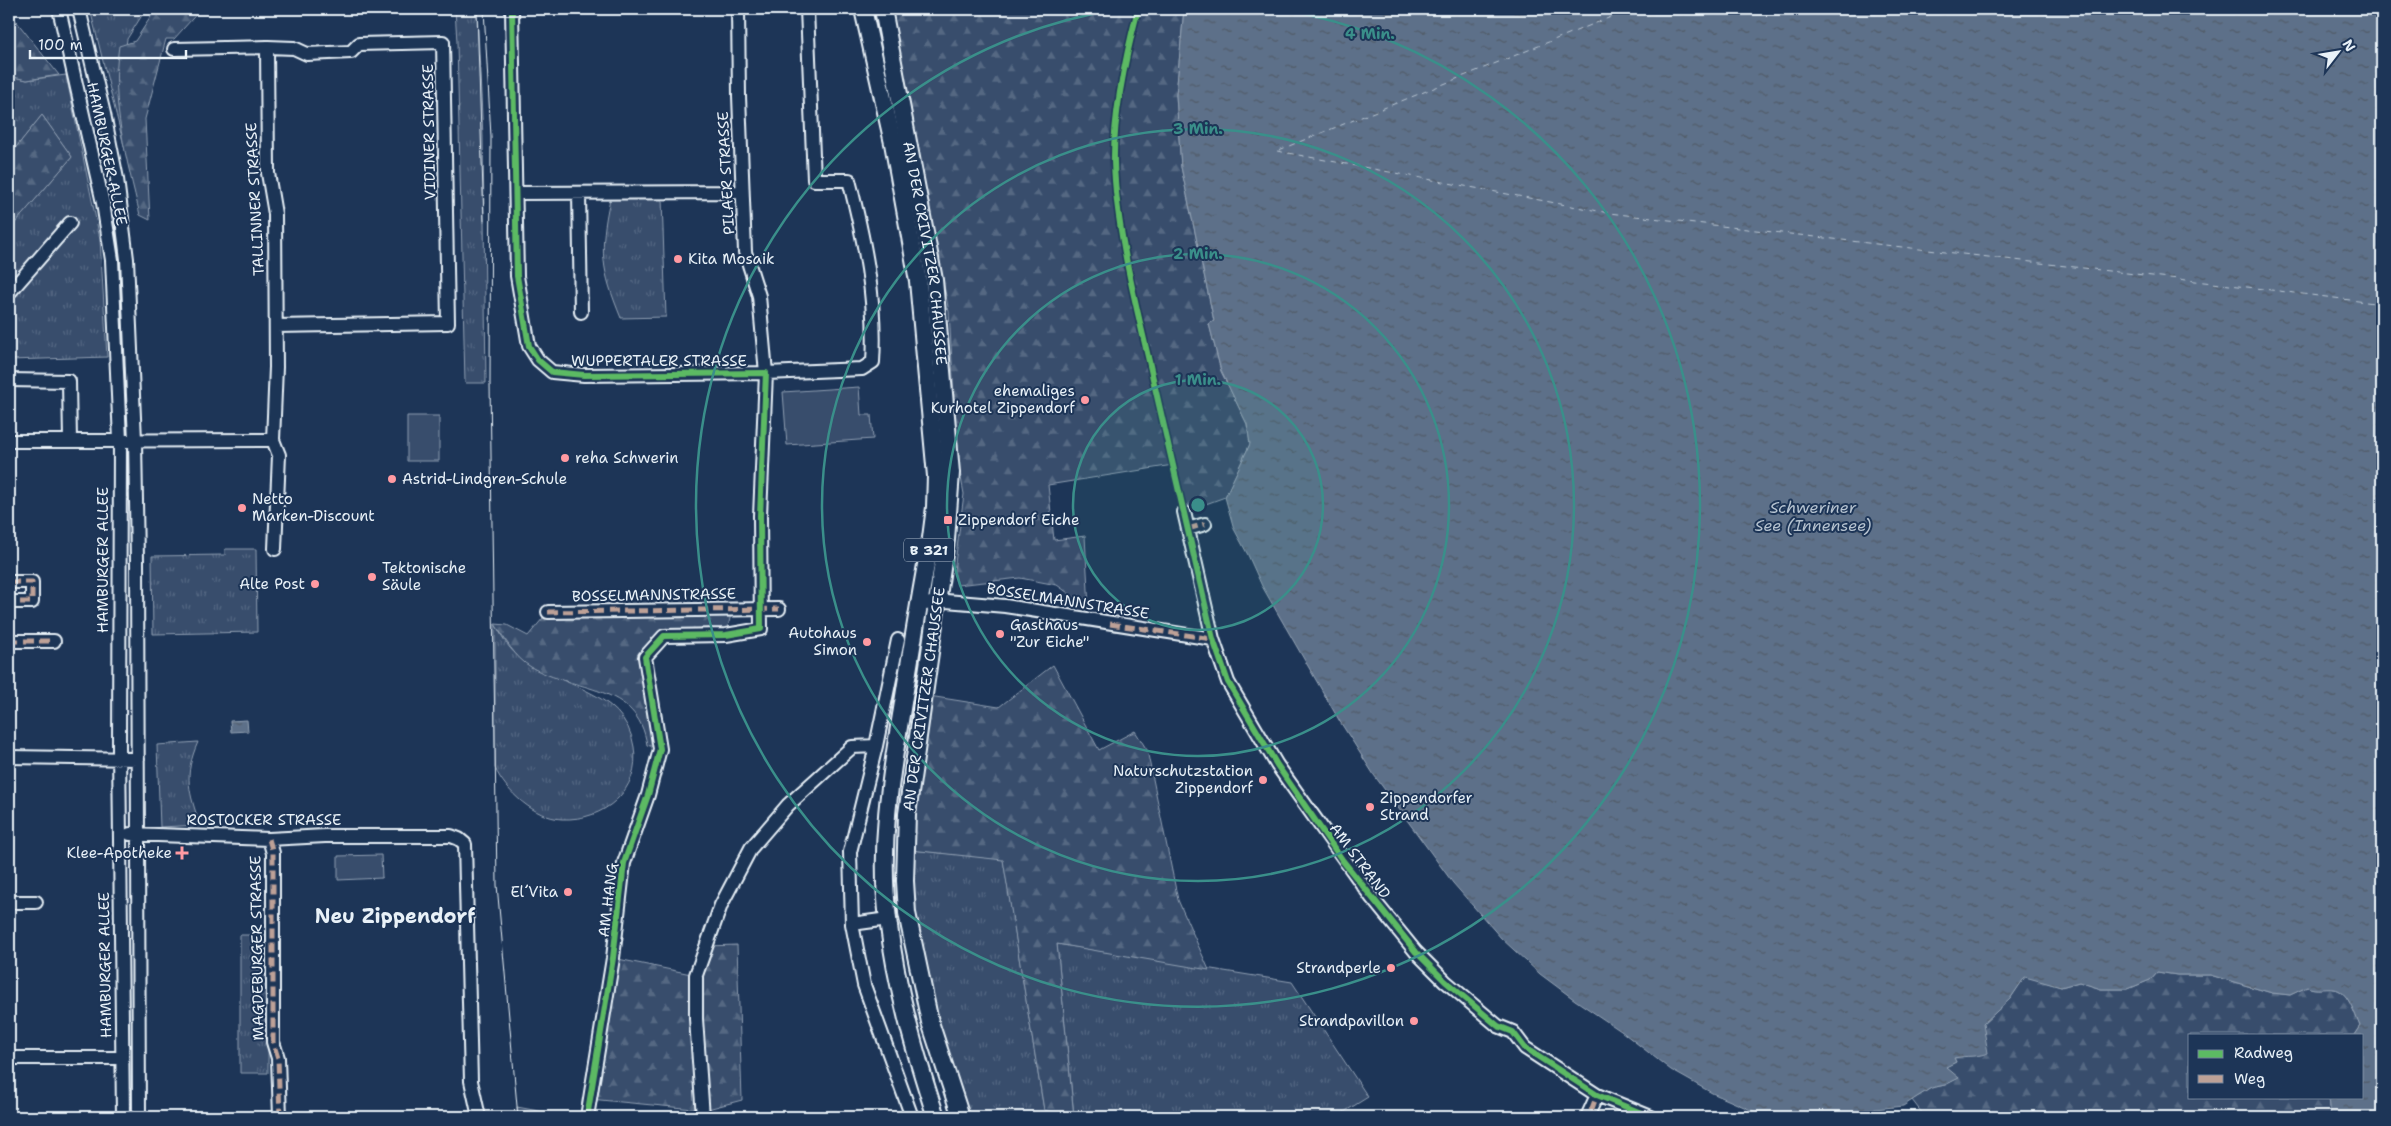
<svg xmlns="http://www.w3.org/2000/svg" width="2391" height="1126" font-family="'Shantell Sans',sans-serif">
<defs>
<pattern id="grass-tufts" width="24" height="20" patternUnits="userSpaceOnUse" patternTransform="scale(1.25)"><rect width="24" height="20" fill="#374d6c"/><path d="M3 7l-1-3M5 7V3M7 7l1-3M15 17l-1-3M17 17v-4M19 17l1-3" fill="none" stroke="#546782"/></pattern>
<pattern id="forest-firs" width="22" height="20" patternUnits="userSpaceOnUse" patternTransform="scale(1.25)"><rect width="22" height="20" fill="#374d6c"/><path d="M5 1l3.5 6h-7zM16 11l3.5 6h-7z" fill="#546782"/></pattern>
<pattern id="water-ripples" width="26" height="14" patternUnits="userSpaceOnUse" patternTransform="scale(1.25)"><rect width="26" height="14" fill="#5d7089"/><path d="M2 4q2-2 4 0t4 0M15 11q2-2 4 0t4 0" fill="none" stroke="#505a66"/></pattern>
</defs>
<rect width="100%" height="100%" fill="#1d3557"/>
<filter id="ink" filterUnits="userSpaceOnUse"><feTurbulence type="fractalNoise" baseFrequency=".02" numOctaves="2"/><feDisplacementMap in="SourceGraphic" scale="10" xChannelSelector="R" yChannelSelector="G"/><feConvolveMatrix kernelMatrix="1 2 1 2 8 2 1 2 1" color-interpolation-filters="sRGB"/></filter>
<g filter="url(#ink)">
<path fill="url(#grass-tufts)" stroke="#909fb2" d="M90 9H146L127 39 123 67 129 166Z
M455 9H477L483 137 486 383H465L457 42Z
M66 75 100 239 107 357 9 360V230L72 157 42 115 9 156V76L27 80Z
M610 199H662L666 317 621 318C601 269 599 251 610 199Z
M225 549H256L257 632 153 634 152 556 225 555Z
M495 624C501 634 507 647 517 655 554 687 625 687 634 747 641 790 604 821 562 819 535 818 506 792 495 768Z
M198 742C183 776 189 792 200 825L160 827 157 745Z
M911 850 1003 859 1044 1110 1074 1116 1057 944 1292 982 1368 1097 1336 1117H968L935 1020 914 913Z
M240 935H269L268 1073H240Z
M517 1107 571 1117H518Z"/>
<path fill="url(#forest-firs)" stroke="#909fb2" d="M156 9H201L174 39H166L145 119 150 220 140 215C127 160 110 103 119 46L135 41Z
M892 9H1184L1176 95 1181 167 1214 321 1209 324 1221 371 1247 424 1250 444 1225 497 1184 512 1173 465 1048 485 1054 540 1085 536 1089 608 1057 585 1020 578 957 585 954 571 964 494 958 461 949 312Z
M9 12 59 75 27 80 9 76Z
M42 115 72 157 9 230V156Z
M732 610 726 635 664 636 645 657 660 749 647 745C638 683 574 692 531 667 515 658 505 639 495 624L507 625 528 636 548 612Z
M1053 665 1099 750 1135 731 1147 750 1178 900 1209 970 1057 944 1074 1117 1044 1110 1003 860 911 850 929 696 999 707Z
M737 945 742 1100 704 1110 590 1099 613 958 696 975 706 946Z
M2157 972 2177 975H2210L2272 993 2290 995 2307 987C2317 991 2324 987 2334 989 2348 990 2355 1015 2360 1026L2354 1035H2190V1097H2329L2331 1117H2131L2129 1115 2124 1117H1962L1955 1112 1942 1117H1925L1912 1100 1931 1088 1945 1085 1958 1078 1945 1067 1956 1062 1954 1058 1966 1055 1983 1024 2010 999 2025 976 2061 987 2079 982 2101 989H2128L2150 980Z"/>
<path fill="#374d6c" stroke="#909fb2" d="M859 387 861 415H871L873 439 787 445 783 392Z
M407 416H439V461H407Z
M381 855 382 878 338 880V856Z"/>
<path fill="url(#water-ripples)" stroke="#95a4b5" d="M1184 9H2382V1117H2331L2329 1097H2362V1035H2354L2360 1026C2355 1015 2348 990 2334 989 2324 988 2317 991 2307 987L2290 995 2272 993 2210 975H2177L2157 972 2150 980 2128 989H2101L2079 982 2061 987 2025 977 2010 999 1983 1024 1988 1053C1974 1058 1968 1055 1954 1058L1956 1062 1946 1067 1959 1078 1945 1085 1931 1088 1903 1106 1875 1109 1864 1117H1767L1712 1093 1671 1070 1621 1031 1575 1000 1540 974 1501 938 1453 883 1374 775 1339 720 1262 586 1248 555 1234 529 1225 497 1250 444 1247 424 1221 371 1209 324 1214 321 1181 167 1176 95Z
M247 720 248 731 231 732 230 721Z"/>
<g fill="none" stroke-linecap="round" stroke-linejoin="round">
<path stroke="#b7c4d1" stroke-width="1" stroke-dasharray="6 5" stroke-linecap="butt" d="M1279 150 1631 9
M1277 151 1609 213 2247 287 2382 304"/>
<defs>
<path id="minor" d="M59 9 103 203 112 260 120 440 119 747 123 1117
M79 9 104 114 117 179 127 259 135 440 137 561 139 1117
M512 9 517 276 529 346 538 360 552 372 584 375 766 373 760 516 761 629 726 635 664 636 645 657 660 749 648 795 624 863 613 958 587 1117
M738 9 739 96 745 252 759 296 766 373 862 369 873 362C877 300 864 239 849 180H814L807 9
M267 47 268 173 275 214 276 367 273 440 279 455 275 549
M174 49 268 47 294 48 307 54 351 52 359 44 443 42 448 323 276 326
M516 193 742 192
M579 193 581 312
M9 293 70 223
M9 380 69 381 70 441
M9 441 273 440
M1184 512 1213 639 1228 682 1277 765 1372 898 1416 952 1445 981 1498 1026 1513 1032 1525 1048 1597 1095 1651 1117
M1188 529 1205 524
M9 582H32V602H9
M918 605 946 601 1005 606 1213 639
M548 612 779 609
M898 640 876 746 850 852 852 924 864 985 912 1117
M9 641H54
M9 757 138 759
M130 834 269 839 325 836H451L459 839 465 844 471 1081 479 1117
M269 839 273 853V1042L278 1058 280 1117
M9 902H36
M852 924 888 919
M9 1058H122
M703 1117 696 1019V975L721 905 751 848 788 805 852 747 876 746
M1587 1117 1597 1095"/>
<g id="major">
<path d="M863 9 893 143 918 281 936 476 935 507 931 538C920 595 911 652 902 709 890 779 879 848 888 919 896 987 915 1053 936 1117"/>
<path id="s1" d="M883 9 934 280 951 473 946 540 907 814 905 881 907 913 930 1022 961 1117"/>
</g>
</defs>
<use href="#minor" stroke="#e8f1f8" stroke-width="16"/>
<use href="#major" stroke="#e8f1f8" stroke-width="20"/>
<use href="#minor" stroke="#1d3557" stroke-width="12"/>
<use href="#major" stroke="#1d3557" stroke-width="16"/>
<path stroke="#e8f1f8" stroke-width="1" d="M484 9 491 137 490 383 497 885 518 1117
M477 13 484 221"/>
<path stroke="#bda197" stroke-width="5" stroke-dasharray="10 5" stroke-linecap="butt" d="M1188 529 1205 524
M9 582H32V602H9
M548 612 779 609
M1110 624 1213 639
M9 641H54
M269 839 273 853V1042L278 1058 280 1117
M1591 1111 1597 1095"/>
<defs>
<path id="cycleway" d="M512 9 517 276 529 346 538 360 552 372 584 375 766 373 760 516 761 629 726 635 664 636 645 657 660 749 648 795 624 863 613 958 587 1117
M1138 9C1126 55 1113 113 1114 162 1116 229 1136 304 1151 370 1172 459 1192 549 1213 639L1228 682 1277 765 1343 861 1416 952 1445 981 1498 1026 1513 1032 1525 1048 1597 1095 1651 1117"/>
</defs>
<use href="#cycleway" stroke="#1d3557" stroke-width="9"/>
<use href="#cycleway" stroke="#5cba63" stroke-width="6"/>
</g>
</g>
<circle cx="1198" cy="505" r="125" fill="#3a8f8a" fill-opacity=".12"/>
<g fill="none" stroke="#3a8f8a" stroke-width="2.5">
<circle cx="1198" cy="505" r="125"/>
<circle cx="1198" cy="505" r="251"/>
<circle cx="1198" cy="505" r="376"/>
<path d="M1277 9A502 502 0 1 1 1119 9"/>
</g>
<g fill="#ff9aa2" stroke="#1d3557" stroke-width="2">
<circle cx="678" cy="259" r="5"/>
<circle cx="1085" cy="400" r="5"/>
<circle cx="565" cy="458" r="5"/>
<circle cx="392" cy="479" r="5"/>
<circle cx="242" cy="508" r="5"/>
<rect x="943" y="515" width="10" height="10" rx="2.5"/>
<circle cx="372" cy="577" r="5"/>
<circle cx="315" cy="584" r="5"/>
<circle cx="1000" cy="634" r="5"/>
<circle cx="867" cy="642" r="5"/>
<circle cx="1263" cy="780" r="5"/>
<circle cx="1370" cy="807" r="5"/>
<path d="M179.5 845.5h5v5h5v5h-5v5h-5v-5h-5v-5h5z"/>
<circle cx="568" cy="892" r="5"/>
<circle cx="1391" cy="968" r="5"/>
<circle cx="1414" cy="1021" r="5"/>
</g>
<g text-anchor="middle" stroke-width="4" stroke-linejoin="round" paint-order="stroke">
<rect fill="#1d3557" stroke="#abb9c8" stroke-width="1" x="904" y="538.5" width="50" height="23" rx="4"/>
<g font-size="14" font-weight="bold" fill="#e8f1f8">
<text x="929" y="555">B 321</text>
</g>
<g font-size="15" fill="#e8f1f8" stroke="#1d3557">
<text transform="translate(429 132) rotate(-91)" y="5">VIDINER STRASSE</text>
<text transform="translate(107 154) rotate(78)" y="5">HAMBURGER ALLEE</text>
<text transform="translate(726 173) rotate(-93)" y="5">PILAER STRASSE</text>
<text transform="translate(255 199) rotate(-93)" y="5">TALLINNER STRASSE</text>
<text dy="5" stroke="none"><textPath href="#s1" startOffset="248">AN DER CRIVITZER CHAUSSEE</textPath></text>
<text x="659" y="366">WUPPERTALER STRASSE</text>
<text transform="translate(103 560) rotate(-90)" y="5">HAMBURGER ALLEE</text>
<text transform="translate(654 595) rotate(-1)" y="5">BOSSELMANNSTRASSE</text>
<text transform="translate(1068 601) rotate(9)" y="5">BOSSELMANNSTRASSE</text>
<text transform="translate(924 699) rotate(-82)" y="5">AN DER CRIVITZER CHAUSSEE</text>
<text x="264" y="825">ROSTOCKER STRASSE</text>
<text transform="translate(1360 861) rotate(53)" y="5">AM STRAND</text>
<text transform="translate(608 900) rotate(-83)" y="5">AM HANG</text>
<text transform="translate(257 948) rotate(-91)" y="5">MAGDEBURGER STRASSE</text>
<text transform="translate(105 965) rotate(-91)" y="5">HAMBURGER ALLEE</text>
</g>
<g font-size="15" fill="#e8f1f8" stroke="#1d3557" text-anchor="start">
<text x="688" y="264">Kita Mosaik</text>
<text x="1075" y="396" text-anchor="end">ehemaliges<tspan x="1075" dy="17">Kurhotel Zippendorf</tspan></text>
<text x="575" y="463">reha Schwerin</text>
<text x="402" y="484">Astrid-Lindgren-Schule</text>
<text x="252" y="504">Netto<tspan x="252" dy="17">Marken-Discount</tspan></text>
<text x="958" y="525">Zippendorf Eiche</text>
<text x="382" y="573">Tektonische<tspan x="382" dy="17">Säule</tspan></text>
<text x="305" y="589" text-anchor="end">Alte Post</text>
<text x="1010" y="630">Gasthaus<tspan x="1010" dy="17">"Zur Eiche"</tspan></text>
<text x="857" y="638" text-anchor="end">Autohaus<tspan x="857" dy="17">Simon</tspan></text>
<text x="1253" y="776" text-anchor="end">Naturschutzstation<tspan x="1253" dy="17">Zippendorf</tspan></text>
<text x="1380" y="803">Zippendorfer<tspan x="1380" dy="17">Strand</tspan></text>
<text x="172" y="858" text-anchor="end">Klee-Apotheke</text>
<text x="558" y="897" text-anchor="end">El´Vita</text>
<text x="1381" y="973" text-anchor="end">Strandperle</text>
<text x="1404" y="1026" text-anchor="end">Strandpavillon</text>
</g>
<g font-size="16" font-style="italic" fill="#b7c4d1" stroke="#1d3557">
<text x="1813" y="513">Schweriner<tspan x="1813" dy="18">See (Innensee)</tspan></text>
</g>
<g font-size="20" font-weight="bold" fill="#e8f1f8" stroke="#1d3557">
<text x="395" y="923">Neu Zippendorf</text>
</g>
</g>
<circle cx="1198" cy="505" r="8" fill="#3a8f8a" stroke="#1d3557" stroke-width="2.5"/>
<g font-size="15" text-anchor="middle" font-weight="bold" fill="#3a8f8a" stroke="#1d3557" stroke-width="4" stroke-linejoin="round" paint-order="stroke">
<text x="1370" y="39">4 Min.</text>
<text x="1198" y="134">3 Min.</text>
<text x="1198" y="259">2 Min.</text>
<text x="1198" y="385">1 Min.</text>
</g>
<rect width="2391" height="1126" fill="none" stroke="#1d3557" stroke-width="30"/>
<rect x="15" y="15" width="2361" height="1096" fill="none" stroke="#e8f1f8" stroke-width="2" filter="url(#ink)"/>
<rect x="2188" y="1034" width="175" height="65" fill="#1d3557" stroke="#6e8097"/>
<rect x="2198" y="1050" width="25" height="8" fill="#5cba63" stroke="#6e8097"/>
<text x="2234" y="1058" font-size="15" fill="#e8f1f8">Radweg</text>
<rect x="2198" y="1075" width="25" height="8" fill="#bda197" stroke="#6e8097"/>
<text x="2234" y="1084" font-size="15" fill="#e8f1f8">Weg</text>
<g transform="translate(2338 52) rotate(59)" stroke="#1d3557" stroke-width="4" paint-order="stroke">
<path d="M0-4L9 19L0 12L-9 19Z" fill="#e8f1f8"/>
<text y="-8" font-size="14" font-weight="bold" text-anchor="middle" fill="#e8f1f8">N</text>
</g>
<path d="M30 50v8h156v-8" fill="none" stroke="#e8f1f8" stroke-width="2.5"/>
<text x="38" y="50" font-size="15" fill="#e8f1f8" stroke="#1d3557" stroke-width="4" paint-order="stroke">100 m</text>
</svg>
